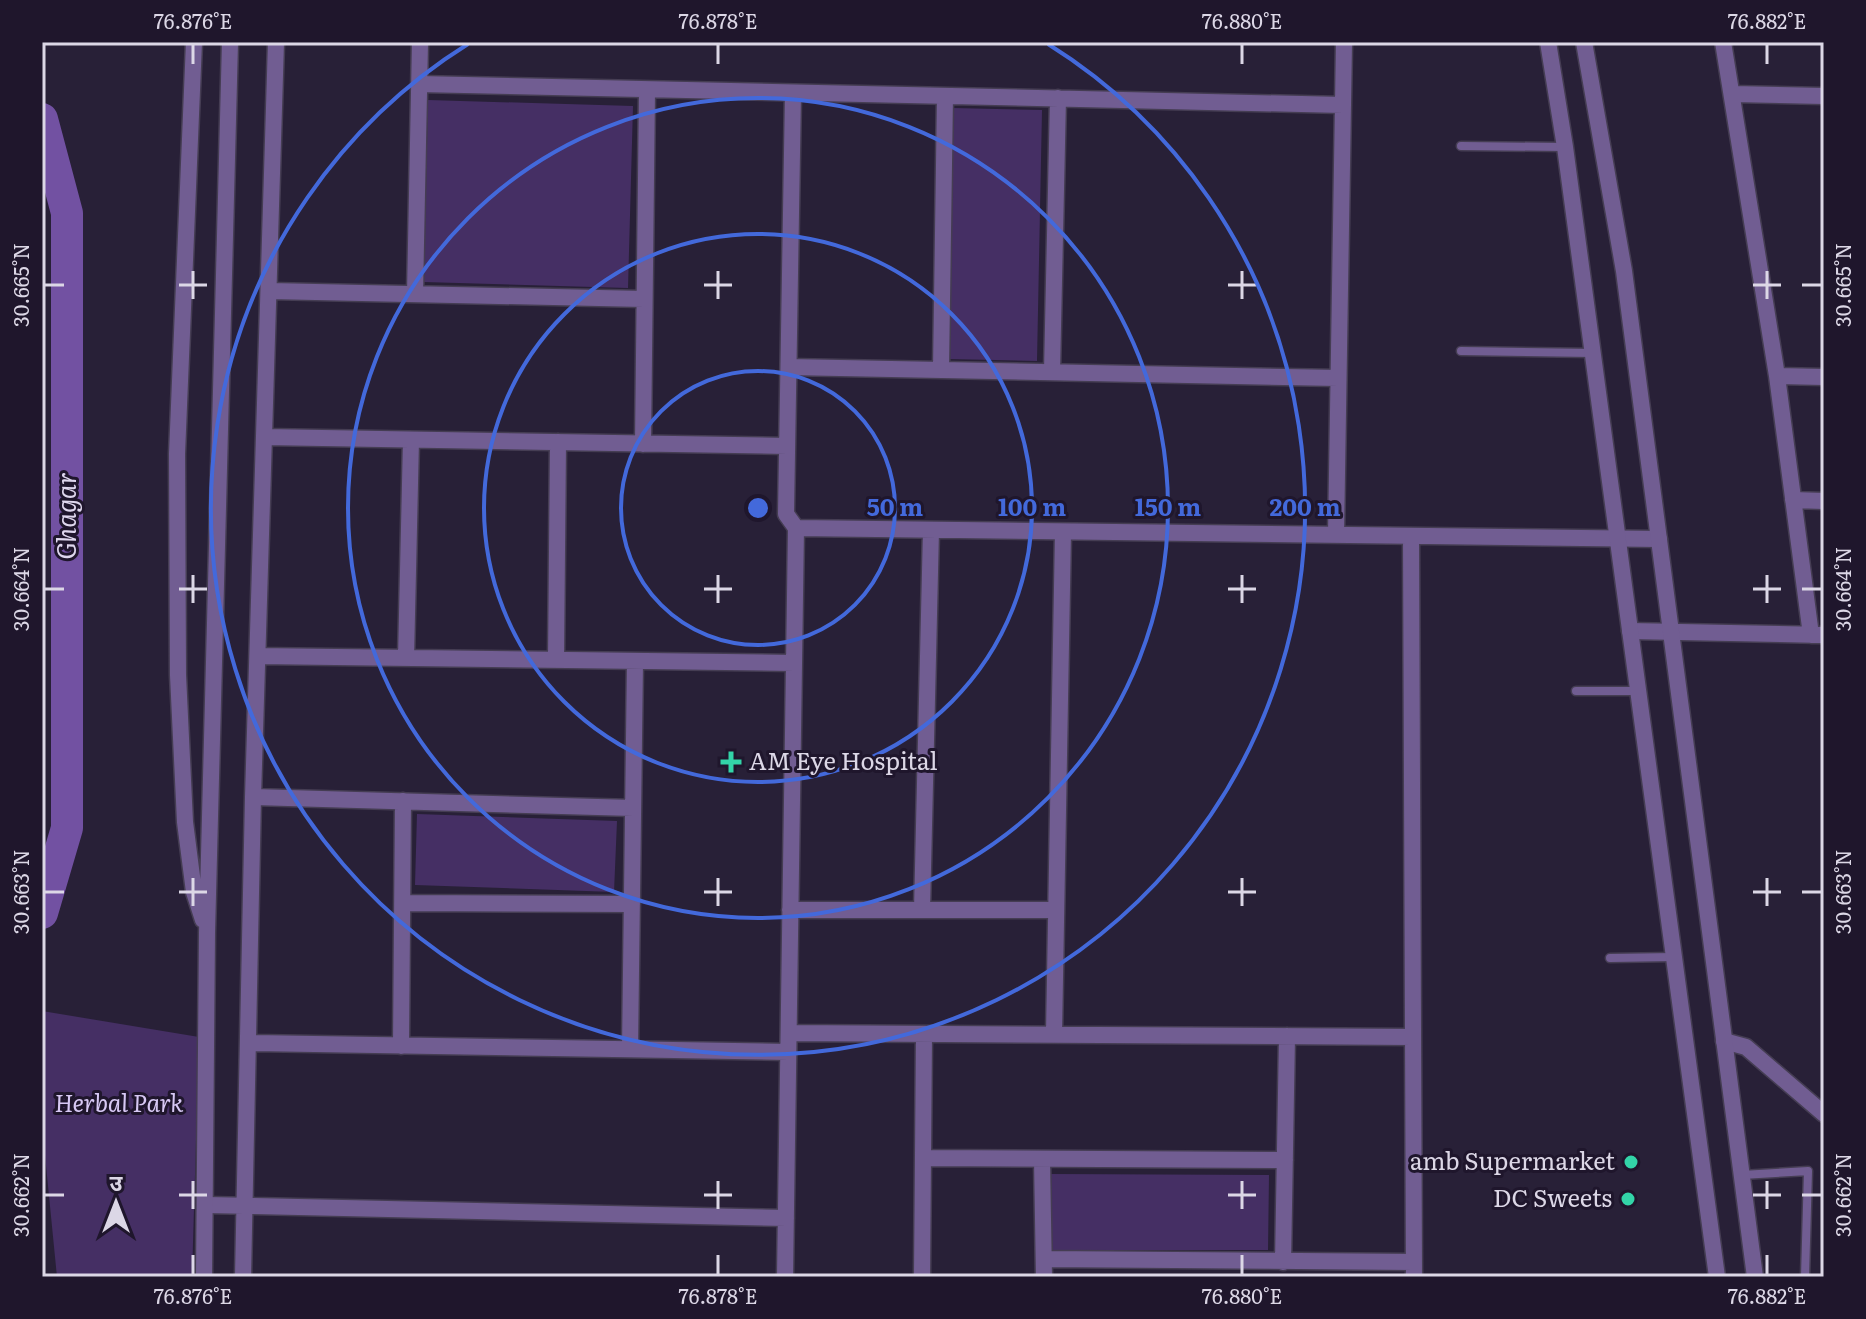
<svg xmlns="http://www.w3.org/2000/svg" width="1866" height="1319" font-family="Literata,'Noto Sans Devanagari',serif">
<rect width="100%" height="100%" fill="#282037"/>
<path fill="#452f64" d="M428 100 633 106 628 288 424 282Z
M953 108 1042 110 1037 361 948 359Z
M417 814 617 821 614 892 415 885Z
M42 1011 199 1037 192 1277H57L42 1125Z
M1051 1174 1269 1175 1268 1250H1051Z"/>
<g fill="none" stroke-linecap="round" stroke-linejoin="round">
<path stroke="#7251a2" stroke-width="32" d="M42 119 67 213V828L42 913"/>
<defs>
<path id="service" d="M1461 146 1564 147
M1461 351 1593 353
M1576 691H1638
M1610 958 1674 957
M1742 1175 1808 1171 1805 1277"/>
<path id="minor" d="M1723 42 1777 376 1811 635
M419 84 1343 105
M1733 94 1824 96
M270 291 644 299
M415 294 420 42
M789 367 1338 378
M941 370 945 96
M1052 372 1058 98
M1777 376 1824 377
M265 437 787 446
M643 444 647 90
M1793 500 1824 501
M796 528 1659 539
M1336 535 1344 42
M1411 536 1414 1277
M1630 631 1824 635
M258 656 794 663
M406 658 411 440
M556 660 558 442
M253 797 633 808
M403 903 632 904
M790 910H1056
M922 910 931 530
M789 1033 1413 1037
M1054 1034 1063 532
M1724 1041 1746 1047 1824 1114
M248 1043 788 1052
M401 1046 403 801
M630 1049 635 661
M923 1158 1285 1160
M1042 1160 1044 1277
M206 1205 786 1218
M1044 1259 1414 1262
M1283 1262 1287 1036
M243 1277 253 797 276 42
M785 1277 796 528 786 514 793 93
M922 1277 924 1034"/>
<path id="tertiary" d="M194 42 177 454 178 675 185 822 194 892 203 920
M1548 42 1565 147 1717 1277
M1584 42 1624 271 1755 1277
M204 1277 207 933 230 42"/>
</defs>
<use href="#service" stroke="#453d53" stroke-width="11"/>
<use href="#minor" stroke="#453d53" stroke-width="19"/>
<use href="#tertiary" stroke="#453d53" stroke-width="19"/>
<use href="#service" stroke="#715d92" stroke-width="8"/>
<use href="#minor" stroke="#715d92" stroke-width="16"/>
<use href="#tertiary" stroke="#715d92" stroke-width="16"/>
</g>
<path fill="none" stroke="#dcd7e6" stroke-width="3" d="M193 44V64M718 44V64M1242 44V64M1767 44V64M193 271V299M718 271V299M1242 271V299M1767 271V299M44 285H64M179 285H207M704 285H732M1228 285H1256M1753 285H1781M1802 285H1822M193 575V603M718 575V603M1242 575V603M1767 575V603M44 589H64M179 589H207M704 589H732M1228 589H1256M1753 589H1781M1802 589H1822M193 878V906M718 878V906M1242 878V906M1767 878V906M44 892H64M179 892H207M704 892H732M1228 892H1256M1753 892H1781M1802 892H1822M193 1181V1209M718 1181V1209M1242 1181V1209M1767 1181V1209M44 1195H64M179 1195H207M704 1195H732M1228 1195H1256M1753 1195H1781M1802 1195H1822M193 1255V1275M718 1255V1275M1242 1255V1275M1767 1255V1275"/>
<g fill="none" stroke="#4369db" stroke-width="4">
<circle cx="758" cy="508" r="137"/>
<circle cx="758" cy="508" r="274"/>
<circle cx="758" cy="508" r="410"/>
<path d="M1048 44A547 547 0 1 1 468 44"/>
</g>
<g fill="#33d4a8" stroke="#1f162c" stroke-width="3">
<path d="M727 750h8v8h8v8h-8v8h-8v-8h-8v-8h8z"/>
<circle cx="1631" cy="1162" r="8"/>
<circle cx="1628" cy="1199" r="8"/>
</g>
<g text-anchor="middle" stroke-width="6" stroke-linejoin="round" paint-order="stroke">
<g font-size="24" fill="#dcd7e6" stroke="#1f162c" text-anchor="end">
<text x="749" y="770" text-anchor="start">AM Eye Hospital</text>
<text x="1615" y="1170">amb Supermarket</text>
<text x="1612" y="1207">DC Sweets</text>
</g>
<g font-size="24" font-style="italic" fill="#d7c8f4" stroke="#1f162c">
<text x="119" y="1112">Herbal Park</text>
</g>
<g font-size="26" font-style="italic" fill="#dfd7ee" stroke="#1f162c">
<text transform="translate(67 516) rotate(-90)" y="9">Ghagar</text>
</g>
</g>
<circle cx="758" cy="508" r="12" fill="#4369db" stroke="#1f162c" stroke-width="4"/>
<g font-size="24" text-anchor="middle" font-weight="bold" fill="#4369db" stroke="#1f162c" stroke-width="6" stroke-linejoin="round" paint-order="stroke">
<text x="895" y="516">50 m</text>
<text x="1032" y="516">100 m</text>
<text x="1168" y="516">150 m</text>
<text x="1305" y="516">200 m</text>
</g>
<rect width="1866" height="1319" fill="none" stroke="#1f162c" stroke-width="88"/>
<g transform="translate(116 1203)" stroke="#1f162c" stroke-width="6" paint-order="stroke">
<path d="M0-6L14 30L0 20L-14 30Z" fill="#dcd7e6"/>
<text y="-12" font-size="22" font-weight="bold" text-anchor="middle" fill="#dcd7e6">उ</text>
</g>
<rect x="44" y="44" width="1778" height="1231" fill="none" stroke="#dcd7e6" stroke-width="3"/>
<g font-size="20" text-anchor="middle" fill="#dcd7e6">
<text x="193" y="29">76.876°E</text>
<text x="718" y="29">76.878°E</text>
<text x="1242" y="29">76.880°E</text>
<text x="1767" y="29">76.882°E</text>
<text transform="translate(22 285) rotate(-90)" y="7">30.665°N</text>
<text transform="translate(1844 285) rotate(-90)" y="7">30.665°N</text>
<text transform="translate(22 589) rotate(-90)" y="7">30.664°N</text>
<text transform="translate(1844 589) rotate(-90)" y="7">30.664°N</text>
<text transform="translate(22 892) rotate(-90)" y="7">30.663°N</text>
<text transform="translate(1844 892) rotate(-90)" y="7">30.663°N</text>
<text transform="translate(22 1195) rotate(-90)" y="7">30.662°N</text>
<text transform="translate(1844 1195) rotate(-90)" y="7">30.662°N</text>
<text x="193" y="1304">76.876°E</text>
<text x="718" y="1304">76.878°E</text>
<text x="1242" y="1304">76.880°E</text>
<text x="1767" y="1304">76.882°E</text>
</g>
</svg>
